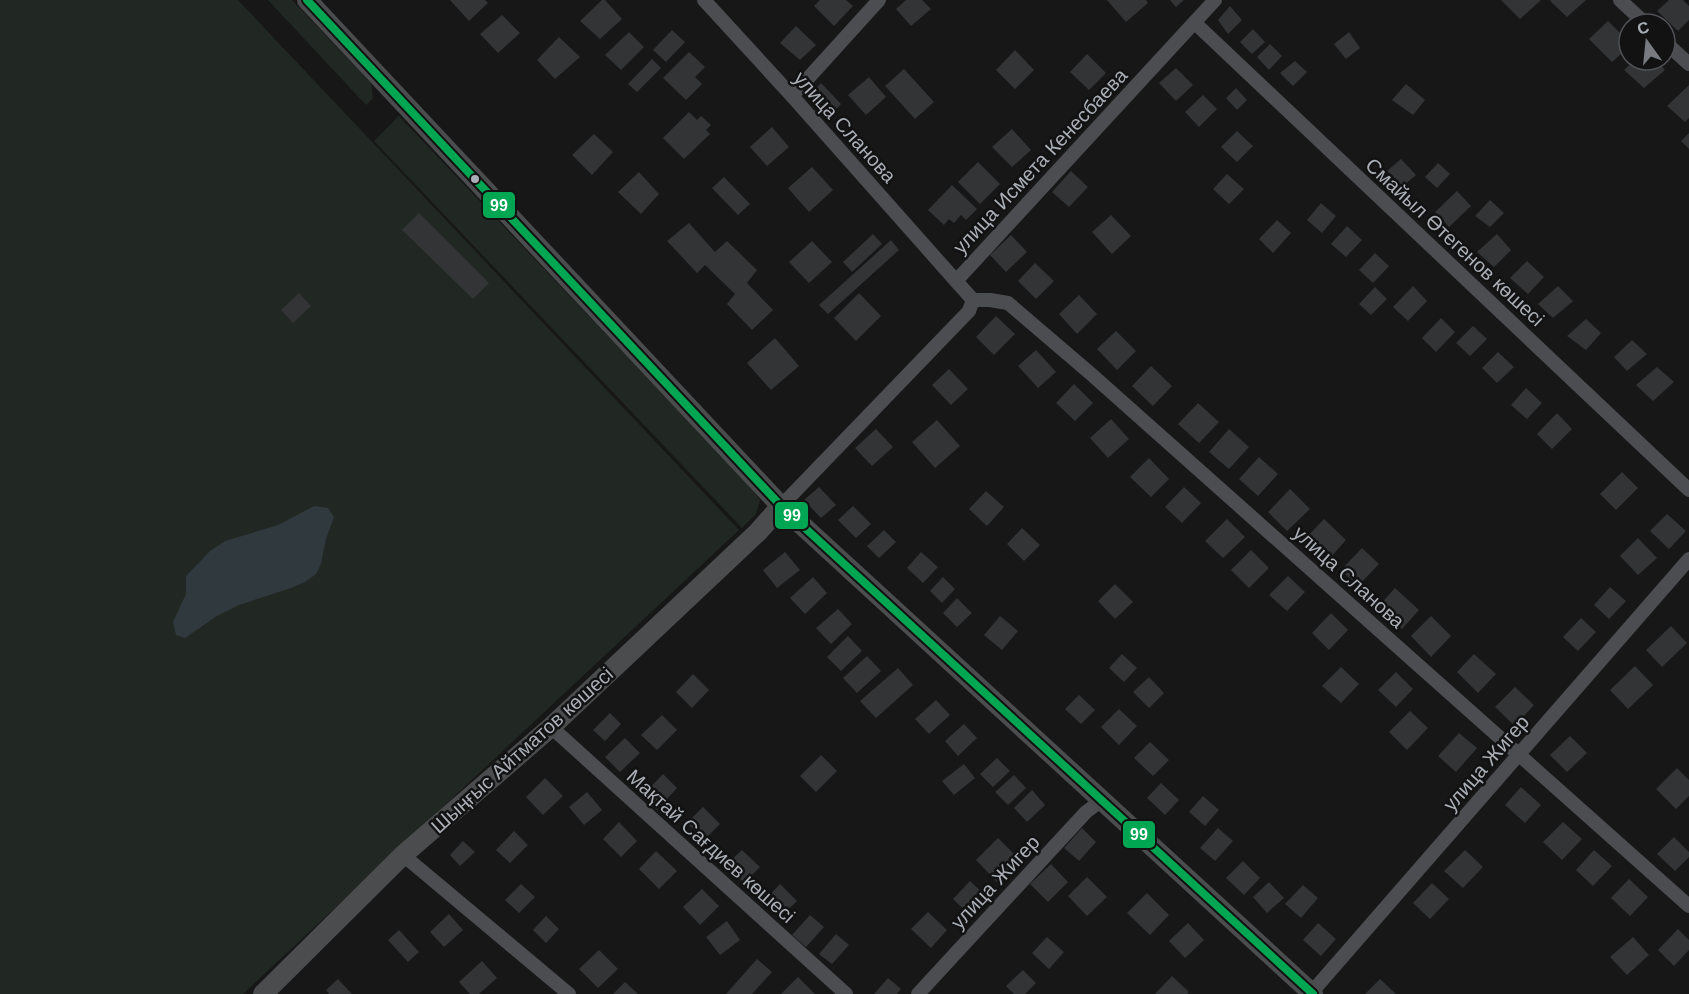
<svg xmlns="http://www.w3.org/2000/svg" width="1689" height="994" font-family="Arial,sans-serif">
<rect width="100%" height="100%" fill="#171718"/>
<path fill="#212722" d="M0 0H238L739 530 243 994H0Z
M268 0H292L371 83 373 98 366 105Z
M399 116 747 483 760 500 756 514 742 528 374 141Z"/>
<path fill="#30393d" d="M314 506 328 508 334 517 326 539 321 564 316 574 305 582 291 588 239 605 217 616 185 638 176 635 173 622 186 594V576L210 551 225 541 278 525Z"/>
<path fill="#333435" d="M450 0H485L488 3 469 21Z
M602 0H605L622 19 600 39 580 21Z
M820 0H846L853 6 834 26 814 6Z
M906 0H922L931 9 911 26 896 9Z
M1107 0H1146L1148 3 1126 22Z
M1170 0H1184L1176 7Z
M1501 0H1541L1520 19Z
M1551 0H1586L1567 17 1550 1Z
M1669 0H1683L1689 6V20L1678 31 1657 11Z
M1230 6 1242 20 1228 34 1218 20Z
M502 15 520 33 498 53 480 34Z
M1608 21 1629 42V47L1612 62 1589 39Z
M796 26 816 45 800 60 780 43Z
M1253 29 1265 42 1252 54 1240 42Z
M672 30 685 42 666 62 653 50Z
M629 32 644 47 621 70 605 55Z
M1349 32 1360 48 1346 59 1334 44Z
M559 37 580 57 555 79 537 60Z
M1270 44 1282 56 1269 70 1257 57Z
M1015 50 1034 70 1015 89 996 70Z
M689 52 705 67 695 77 702 84 686 100 663 78Z
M1087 54 1106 73 1089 90 1070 72Z
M652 59 661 68 637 92 628 84Z
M1635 60H1656L1665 70 1644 88 1624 70Z
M1295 61 1307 72 1293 86 1280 73Z
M1176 68 1193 85 1176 101 1159 83Z
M904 69 934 102 915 119 885 86Z
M869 77 886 97 866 115 848 95Z
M821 83 841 104 831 115 810 94Z
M1406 84 1425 100 1413 115 1392 100Z
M1689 85V118L1685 122 1667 106Z
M1236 88 1247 100 1237 110 1226 98Z
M1203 95 1217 109 1199 127 1185 112Z
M689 112 697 120 701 116 711 125 706 130 710 134 684 159 663 138Z
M772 127 789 147 767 166 750 147Z
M1012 129 1031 150 1012 167 992 147Z
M1237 131 1253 146 1237 162 1221 147Z
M1689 133V149L1681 141Z
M594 134 613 152 592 175 572 155Z
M1401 159 1416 175 1403 186 1387 171Z
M978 162 1000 184 980 204 958 182Z
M1438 163 1450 174 1437 188 1425 177Z
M812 167 833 190 809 212 788 188Z
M1071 171 1088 187 1069 207 1052 192Z
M639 172 659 194 641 214 618 192Z
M1227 174 1244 189 1229 204 1213 189Z
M724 177 750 204 738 215 712 188Z
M952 185 977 209 966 220 961 215 954 223 949 219 944 225 928 210Z
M1457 191 1471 206 1449 227 1435 212Z
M1490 200 1504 213 1490 227 1475 216Z
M1321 203 1336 216 1322 233 1307 220Z
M419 213 489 283 473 299 402 230Z
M1111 215 1131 236 1112 254 1092 232Z
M1277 220 1291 233 1273 253 1259 239Z
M689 223 715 252 727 241 757 270 747 283 773 310 752 330 727 304 735 294 705 265 697 273 667 241Z
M1347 226 1362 240 1346 257 1331 244Z
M873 234 882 244 852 272 843 262Z
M1497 234 1511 250 1494 267 1477 252Z
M1011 235 1027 252 1006 272 990 255Z
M891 240 899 250 828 314 819 305Z
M812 241 832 262 809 283 789 262Z
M1375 253 1389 266 1373 283 1359 270Z
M1527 261 1544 277 1528 294 1510 278Z
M1035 263 1054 281 1036 299 1018 281Z
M1413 286 1427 301 1408 321 1393 307Z
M1558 286 1573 301 1553 318 1538 304Z
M1375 287 1387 299 1371 315 1359 304Z
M299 293 311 306 293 323 281 310Z
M859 293 881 316 856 341 834 318Z
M1079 295 1097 314 1077 334 1059 314Z
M996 316 1015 334 994 355 976 337Z
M1441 318 1455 332 1436 352 1422 338Z
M1586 319 1601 333 1586 350 1567 336Z
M1473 326 1487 339 1470 356 1456 343Z
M1116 331 1136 351 1117 370 1097 349Z
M775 338 799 366 771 390 747 363Z
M1632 340 1647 354 1627 371 1614 357Z
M1036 350 1056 372 1038 388 1018 366Z
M1498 352 1514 367 1497 383 1482 368Z
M1151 366 1172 386 1153 406 1132 386Z
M1657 367 1674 382 1653 401 1636 385Z
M949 369 968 389 951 405 932 385Z
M1074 384 1093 403 1075 421 1056 403Z
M1526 388 1542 403 1527 419 1511 405Z
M1198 403 1219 422 1199 443 1178 424Z
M1557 413 1572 429 1552 449 1537 434Z
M1111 419 1129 439 1108 458 1090 438Z
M937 420 960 446 935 468 912 442Z
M876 429 893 447 872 466 855 448Z
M1229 429 1249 447 1229 469 1209 452Z
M1259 457 1278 474 1258 496 1239 479Z
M1149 458 1169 479 1151 497 1130 477Z
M1622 472 1638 488 1616 510 1600 494Z
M819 487 836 505 821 518 804 500Z
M1184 487 1201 503 1182 523 1165 507Z
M1290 489 1310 509 1287 531 1268 512Z
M986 491 1004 507 987 526 969 509Z
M853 506 871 524 856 538 838 520Z
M1667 514 1686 531 1669 549 1650 531Z
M1227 519 1245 537 1223 558 1205 541Z
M1324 519 1346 540 1329 559 1306 538Z
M1022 528 1040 545 1024 561 1007 544Z
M884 530 896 542 879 558 867 546Z
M1638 538 1657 558 1638 575 1620 556Z
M1362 548 1379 564 1358 586 1341 570Z
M1251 550 1269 568 1249 588 1231 570Z
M785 552 800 570 777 588 763 570Z
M921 552 938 567 923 583 907 568Z
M1288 576 1305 592 1287 611 1269 595Z
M813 577 827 593 805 614 790 598Z
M943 577 955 589 942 603 930 591Z
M1115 584 1133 602 1115 619 1098 601Z
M1610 587 1626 601 1609 619 1594 605Z
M1395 588 1419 610 1402 629 1378 607Z
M957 598 972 613 957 627 943 613Z
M838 609 852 624 831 644 816 628Z
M1331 613 1348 630 1329 650 1312 633Z
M1000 616 1018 631 1002 650 984 635Z
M1431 616 1451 636 1431 657 1411 636Z
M1581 618 1596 632 1578 651 1563 637Z
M1671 626 1687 643 1662 667 1646 650Z
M848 636 862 651 841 671 827 657Z
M1122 654 1137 668 1124 682 1109 668Z
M1474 654 1496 674 1478 693 1457 672Z
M867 656 881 671 857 693 843 678Z
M1635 666 1653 685 1628 709 1610 690Z
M1341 667 1359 684 1341 703 1322 686Z
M898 668 913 685 876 718 860 701Z
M1396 672 1413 689 1396 707 1378 690Z
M693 674 709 690 692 708 676 692Z
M1149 677 1164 693 1149 708 1133 692Z
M1515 687 1534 705 1515 726 1495 707Z
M1079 695 1095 710 1081 724 1065 709Z
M936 700 950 715 929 734 915 719Z
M1119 709 1137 726 1119 745 1101 727Z
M1410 711 1428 728 1407 750 1389 732Z
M610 713 621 724 605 741 593 730Z
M662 715 677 730 657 750 641 735Z
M964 724 977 738 958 756 945 741Z
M1459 733 1477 748 1456 772 1438 756Z
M1570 736 1587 753 1567 772 1550 755Z
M625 738 640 753 620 772 605 757Z
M1150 742 1169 760 1153 776 1134 758Z
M821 755 837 771 816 792 800 776Z
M997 758 1010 771 993 787 980 774Z
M964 764 975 778 954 795 942 781Z
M1677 768 1689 780V796L1676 809 1656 789Z
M663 774 677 788 657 810 642 796Z
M1014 775 1026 788 1008 805 995 792Z
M545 778 563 796 543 815 526 797Z
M1161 783 1179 800 1165 815 1147 798Z
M1521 787 1541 805 1525 823 1505 805Z
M1032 790 1045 805 1027 822 1014 808Z
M587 792 602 810 584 825 569 807Z
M1203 796 1219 810 1205 826 1189 812Z
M703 807 720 824 704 840 687 823Z
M619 822 637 841 621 857 603 839Z
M1563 822 1582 839 1562 860 1543 842Z
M1082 828 1096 842 1079 861 1064 848Z
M1218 828 1233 841 1215 861 1200 848Z
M514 831 528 845 510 863 496 850Z
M1674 837 1689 852V857L1675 871 1657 854Z
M998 838 1021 861 998 883 976 860Z
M463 841 475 852 460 866 450 855Z
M742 850 760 867 744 883 726 865Z
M1465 850 1483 867 1463 888 1444 871Z
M1594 850 1612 866 1593 886 1576 870Z
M656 851 677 871 659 889 639 869Z
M1243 861 1260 878 1244 895 1226 878Z
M1051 864 1068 882 1048 902 1030 884Z
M1087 877 1107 897 1087 916 1068 896Z
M1629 879 1648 897 1630 916 1611 898Z
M970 881 988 898 971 916 953 899Z
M1269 882 1284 898 1267 913 1253 897Z
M1432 883 1449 899 1430 919 1413 903Z
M521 884 535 897 519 913 505 900Z
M780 884 797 901 780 917 764 901Z
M1303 885 1318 898 1301 918 1285 904Z
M702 889 719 906 700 925 683 907Z
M1147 893 1169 915 1150 935 1127 913Z
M928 912 947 930 931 948 911 929Z
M449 914 463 930 444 947 430 932Z
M810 915 824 927 806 947 792 935Z
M546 916 559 929 546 943 533 930Z
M727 921 740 940 720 955 706 937Z
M1188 923 1204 940 1185 958 1169 941Z
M1318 923 1336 939 1321 956 1303 940Z
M1678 929 1689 940V950L1674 966 1658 950Z
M399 930 419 952 408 962 388 940Z
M836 934 849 945 832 964 819 954Z
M1047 937 1064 952 1049 969 1032 953Z
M1633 937 1649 955 1627 975 1610 957Z
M599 950 618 969 598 988 579 969Z
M757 959 772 972 752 994H726Z
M482 961 497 978 479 994H470L459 982Z
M1023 970 1036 983 1025 994H1014L1006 986Z
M1172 976 1189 992 1187 994H1155Z
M798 977 815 994H781Z
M888 978 901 989 897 994H874Z
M338 979 352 994H329L326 990Z
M1380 979 1396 994H1365Z
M625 982 638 994H613Z"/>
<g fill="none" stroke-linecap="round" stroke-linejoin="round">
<path stroke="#4c4d50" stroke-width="14" d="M704 0 792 96 956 281
M1620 0 1646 24
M1195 23 1689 490
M1665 42 1689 64
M792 96 879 0
M973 300H990L1008 303 1091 374 1689 906
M781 506 969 311 973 300 956 281 1215 0
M551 727 846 994
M403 855 569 994
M1311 993 1689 559
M918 994 1086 812 1102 800"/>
<path stroke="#4b4c4d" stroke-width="20" d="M307 0 781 506 1313 994
M263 994 403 855 551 727 758 532 781 506"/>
<defs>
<path id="bus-1" d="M307 0 781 506 1313 994"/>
</defs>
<use href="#bus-1" stroke="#121213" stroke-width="12"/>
<use href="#bus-1" stroke="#00a651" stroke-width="8"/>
</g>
<circle fill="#aaafb6" stroke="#121213" stroke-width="2" cx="475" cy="179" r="5"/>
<g text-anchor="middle" stroke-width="5" stroke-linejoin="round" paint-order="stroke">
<g font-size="20" fill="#aaafb6" stroke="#121213">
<text transform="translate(845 127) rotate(48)" y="7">улица Сланова</text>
<text transform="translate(1040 161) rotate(-47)" y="7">улица Исмета Кенесбаева</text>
<text transform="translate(1455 242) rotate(43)" y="7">Смайыл Өтегенов көшесі</text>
<text transform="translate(1349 577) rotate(42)" y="7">улица Сланова</text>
<text transform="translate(522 750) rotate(-42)" y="7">Шыңғыс Айтматов көшесі</text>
<text transform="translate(1486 763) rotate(-49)" y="7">улица Жигер</text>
<text transform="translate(711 846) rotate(42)" y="7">Мақтай Сағдиев көшесі</text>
<text transform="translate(995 882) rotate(-47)" y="7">улица Жигер</text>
</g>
</g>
<g stroke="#121213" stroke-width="2">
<rect x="482" y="191" width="34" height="28" rx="6" fill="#00a651"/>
<rect x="774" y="501" width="35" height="29" rx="6" fill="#00a651"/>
<rect x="1122" y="820" width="34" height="29" rx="6" fill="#00a651"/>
</g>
<g font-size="16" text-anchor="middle" font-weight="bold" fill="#fff">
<text x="499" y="211">99</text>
<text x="792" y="521">99</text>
<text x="1139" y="840">99</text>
</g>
<g transform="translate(1647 42) rotate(345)"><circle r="28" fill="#121213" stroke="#4f5154" stroke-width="1.5"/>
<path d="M0-4.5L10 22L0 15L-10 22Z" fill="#777a7f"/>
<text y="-9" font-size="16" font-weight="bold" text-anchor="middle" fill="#aaafb6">С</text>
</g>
</svg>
